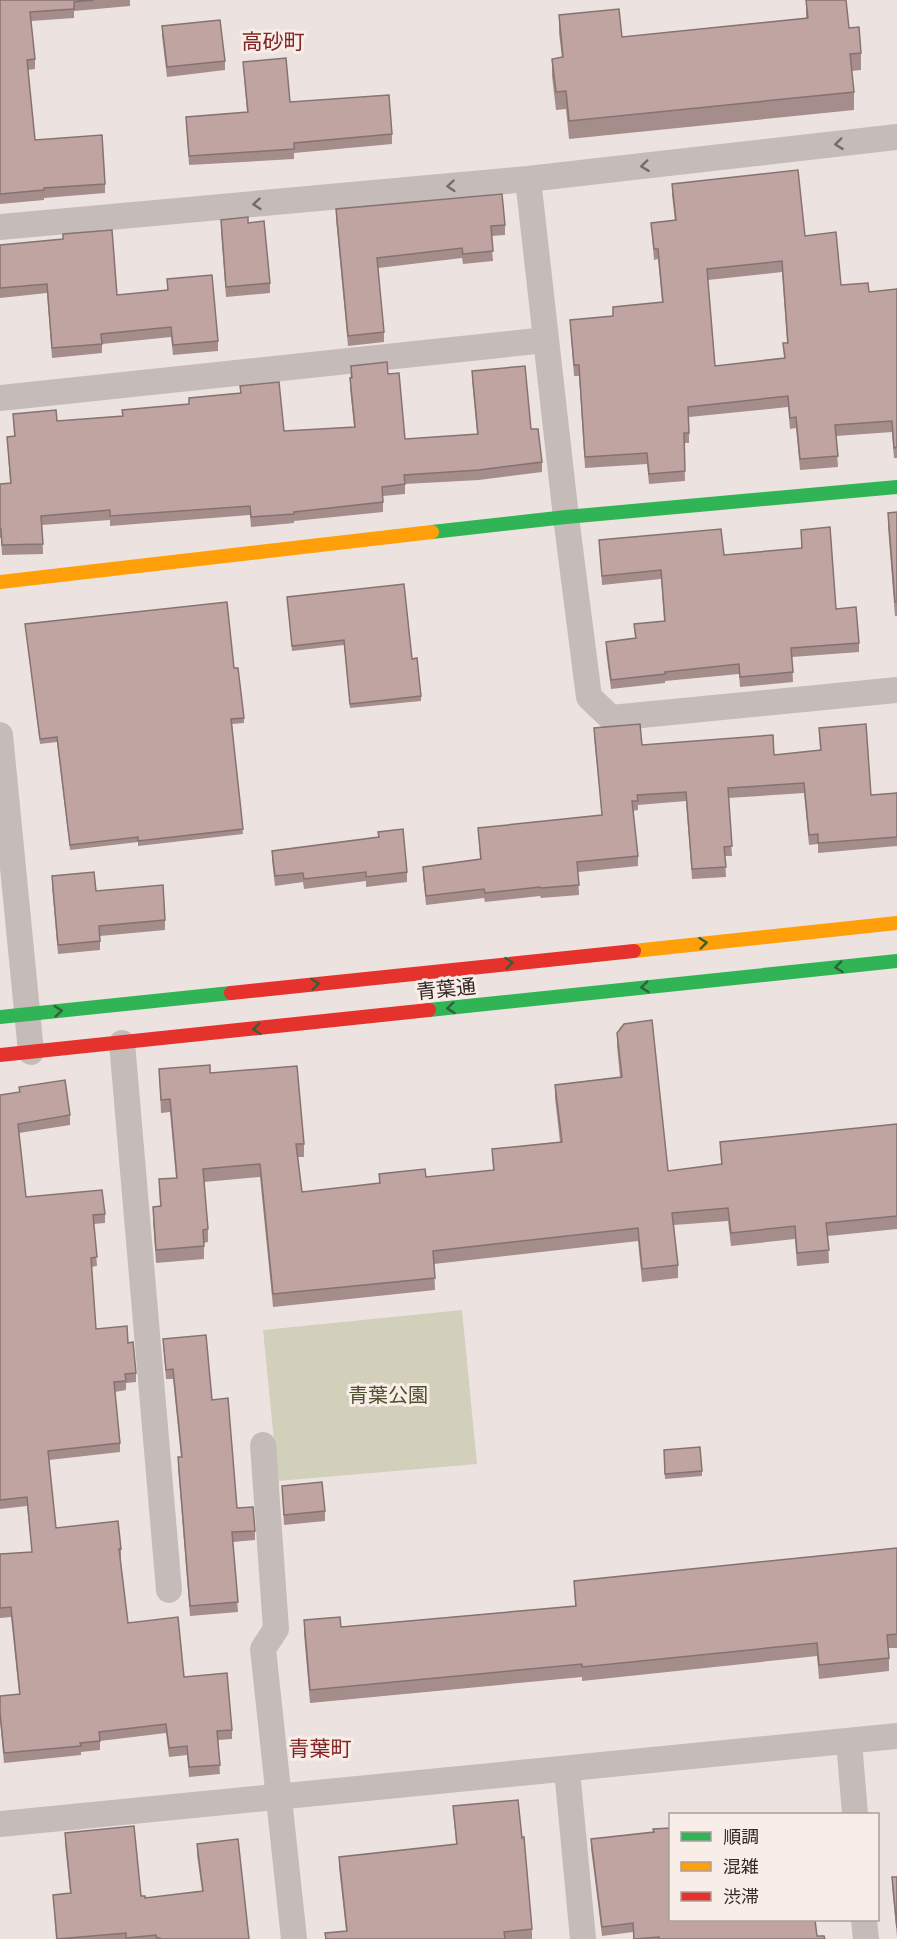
<svg xmlns="http://www.w3.org/2000/svg" width="897" height="1939" font-family="Montserrat,'Noto Sans JP',sans-serif">
<rect width="100%" height="100%" fill="#ece3e0"/>
<path fill="#d2cfbb" d="M462 1310 477 1464 278 1481 263 1330Z"/>
<g fill="none" stroke-linecap="round" stroke-linejoin="round">
<path stroke="#c5bcba" stroke-width="26" d="M528 179 566 517 589 697 611 718 897 690
M0 227 528 179 897 137
M0 398 546 340
M0 735 31 1052
M122 1043 169 1590
M263 1445 276 1629 263 1649 294 1939
M849 1741 855 1814
M567 1770 583 1939
M0 1824 897 1736
M864 1920 866 1939"/>
<path stroke="#30b455" stroke-width="14" d="M432 532 566 517 897 487
M429 1010 897 961
M0 1017 231 993"/>
<path stroke="#ff9f0a" stroke-width="14" d="M0 582 432 532
M634 951 897 923"/>
<path stroke="#e5322d" stroke-width="14" d="M231 993 634 951
M0 1055 429 1010"/>
</g>
<path fill="#a48d8b" fill-rule="evenodd" d="M0 0H130V6L74 11V18L31 21 35 59V69L28 70 35 140 105 184V193L44 198V200L0 204Z
M806 0H846L849 28 861 53V70L851 71 854 92V110L569 139 566 109 556 110 552 76V59L562 58 559 33V15L622 37 806 18Z
M162 26 225 61V70L167 77 162 36Z
M243 62 290 102 392 134V144L294 153V159L189 165 186 117 247 112Z
M672 184 805 236 841 285 869 292 897 289V458H894L892 432 836 436 838 467 800 470 796 428 790 429 788 407 689 417V443H684L685 481 649 484 647 464 585 468 579 376H574L570 320 613 316V307L662 302 658 259 654 260 651 223 675 221 672 195ZM782 272 787 343H783L784 358 715 366 708 280Z
M336 209 505 225V235L491 236 493 261 463 264 462 258 378 268 384 332V342L348 346 336 219Z
M221 220 248 223 270 283V293L226 297 221 230Z
M0 245 117 295 167 290V279L218 341V351L173 355 171 337 102 344V353L52 358 47 293 0 298Z
M351 366 388 374 405 439 477 434 472 380V371L531 429 542 462V472L479 480 405 484V494L383 496V512L294 521V523L251 527 250 515 110 526V520L42 525 43 554 2 555 1 538H0V484L10 483 7 437 14 436 13 414 57 421 122 416V410L189 404V398L240 393V386L284 431 354 427 350 388Z
M897 512V616H895L888 527V513Z
M801 530 836 609 859 643V652L792 657 793 682 740 687 739 674 665 681V683L611 689 606 651V642L635 638 634 624 664 621 661 579 602 585 599 540 724 555 801 548Z
M287 597 412 659 421 696V701L350 708 344 645 292 651Z
M25 624 234 668 244 718V723L232 724 243 834 138 846V842L70 850 57 742 40 744Z
M594 728 642 745 774 755 820 750 819 728 871 795 897 793V846L818 853V844L809 845 804 793 728 798 732 856H725L726 877 692 879 686 801 638 805V810L633 811 638 856V866L578 872 579 895 541 898 540 896 485 902 484 898 426 905 423 876V867L480 859 478 828 602 815 594 737Z
M272 851 407 872V882L366 887V881L304 889 303 882 275 886 272 860Z
M52 876 96 891 165 920V930L100 936V950L58 954 52 886Z
M617 1033 668 1171 721 1164 720 1142 897 1124V1229L828 1236 829 1263 797 1266 795 1239 731 1246 728 1221 674 1225 678 1265V1278L642 1282 638 1241 434 1264 435 1290 273 1307 260 1177 204 1182 208 1229V1242L204 1243V1259L156 1263 153 1220V1207L160 1206 159 1179 176 1178 170 1112 161 1113 159 1069 210 1073 304 1144V1157H298L302 1192 379 1183V1174L426 1177 493 1170 492 1149 560 1142 555 1098V1085L620 1077 617 1046Z
M19 1087 70 1115V1125L19 1133 26 1197 105 1214V1223L94 1224 97 1266 91 1267 96 1329 128 1343 136 1373V1382L126 1383V1390L115 1392 120 1443V1452L49 1460 56 1528 121 1549V1558H120L128 1623 184 1677 232 1730V1739L218 1740 220 1774 189 1777 187 1755 169 1757 166 1733 100 1741V1750L81 1752V1755L4 1763 0 1721V1696L19 1694 11 1617 0 1618V1554L32 1552 27 1506 0 1509V1095L19 1092Z
M163 1339 212 1400 237 1508 255 1531V1540L233 1542 238 1612 190 1616 178 1467V1457H181L173 1379H166Z
M664 1454 702 1471V1476L665 1479Z
M282 1486 325 1511V1521L284 1525Z
M897 1548V1648H889V1671L819 1679 817 1656 582 1681V1677L310 1703 304 1634V1620L341 1627 575 1606 574 1581Z
M453 1806 532 1929V1939H325V1933L346 1931 339 1867V1857L456 1844Z
M65 1833 145 1898 202 1891 197 1855V1844L249 1939H56L53 1895 70 1893 65 1844Z
M591 1839 670 1920 817 1936 825 1939H633V1932L602 1936 591 1848Z
M892 1877H897V1937L892 1886Z"/>
<path fill="#bfa4a2" stroke="#867371" stroke-width="1.5" fill-rule="evenodd" d="M0 0H94L74 2V9L30 12 35 59 27 60 35 140 102 135 105 184 44 188V190L0 194Z
M806 0H846L849 28 859 27 861 53 850 54 854 92 569 121 566 91 556 92 552 59 563 57 559 15 619 9 622 37 808 18Z
M220 20 225 61 167 67 162 26Z
M286 58 290 102 389 95 392 134 294 143V149L189 156 186 117 248 112 243 62Z
M798 170 805 236 836 232 841 285 868 283 869 292 897 289V447L894 448 892 421 835 425 838 456 800 459 796 417 790 418 788 396 688 407 689 433H684L685 471 649 474 647 453 585 457 579 365H574L570 320 613 316V307L663 302 658 249H654L651 223 676 220 672 184ZM782 261 788 343H783L785 358 715 366 707 269Z
M502 194 505 225 491 226 493 251 463 254 462 248 377 258 384 332 348 336 336 209Z
M248 217V223L264 221 270 283 226 287 221 220Z
M112 230 117 295 168 290 167 279 212 275 218 341 173 345 171 327 101 334 102 344 52 348 47 284 0 288V245L63 239V234Z
M387 362 388 374 399 373 405 439 478 434 472 371 525 366 531 429H538L542 462 479 470 404 475 405 484 382 487 383 502 294 512V514L251 517 250 506 110 516V510L41 516 43 544 2 545 1 529H0V484L11 483 7 437 15 436 13 414 56 410 57 421 123 416 122 410 189 404V398L241 393 240 386 279 382 284 431 355 427 350 378H352L351 366Z
M897 512V602H895L888 513Z
M830 527 836 609 856 607 859 643 791 648 793 672 740 677 739 664 665 672V674L611 680 606 642 636 638 634 624 665 621 661 570 602 576 599 540 721 529 724 555 802 548 801 530Z
M404 584 412 659 417 658 421 696 350 704 344 640 292 646 287 597Z
M227 602 234 668H238L244 718 231 719 243 829 138 841V837L70 845 57 737 40 739 25 624Z
M640 724 642 745 773 735 774 755 821 750 819 728 866 724 871 795 897 793V837L818 843V834L809 835 804 783 728 788 732 846 724 847 726 867 692 869 686 792 637 795 638 801H632L638 856 577 862 579 885 541 888 540 887 485 893 484 889 426 896 423 867 481 859 478 828 602 815 594 728Z
M403 829 407 872 366 877V872L304 879 303 873 275 876 272 851 379 837 378 832Z
M94 872 96 891 163 885 165 920 99 926 100 941 58 945 52 876Z
M652 1020 668 1171 722 1164 720 1142 897 1124V1216L826 1223 829 1250 797 1253 795 1226 731 1233 728 1208 672 1213 678 1265 642 1269 638 1228 433 1251 435 1278 273 1294 260 1164 203 1169 208 1229 203 1230 204 1246 156 1250 153 1207 161 1206 159 1179 177 1178 170 1099 161 1100 159 1069 210 1065V1073L297 1066 304 1144H296L302 1192 380 1183 379 1174 425 1169 426 1177 494 1170 492 1149 562 1142 555 1085 622 1077 617 1033 624 1024Z
M65 1080 70 1115 18 1124 26 1197 102 1190 105 1214 93 1215 97 1257 91 1258 96 1329 127 1326 128 1343 133 1342 136 1373 125 1374 126 1381 114 1382 120 1443 48 1451 56 1528 118 1521 121 1549H119L128 1623 178 1617 184 1677 227 1673 232 1730 217 1731 220 1765 189 1767 187 1746 169 1748 166 1724 99 1732 100 1741 80 1743 81 1746 4 1753 0 1712V1696L20 1694 11 1607 0 1608V1554L32 1552 27 1497 0 1500V1095L20 1092 19 1087Z
M206 1335 212 1400 228 1398 237 1508 253 1507 255 1531 232 1532 238 1602 190 1606 178 1457H182L173 1369 166 1370 163 1339Z
M700 1447 702 1471 665 1474 664 1450Z
M322 1482 325 1511 284 1515 282 1486Z
M897 1548V1634L887 1635 889 1658 819 1665 817 1643 582 1667V1664L310 1690 304 1620 340 1617 341 1627 576 1606 574 1581Z
M518 1800 522 1838 524 1837 532 1929 504 1932 505 1939H326L325 1933 347 1931 339 1857 457 1844 453 1806Z
M134 1826 141 1896H145V1898L203 1891 197 1844 238 1839 249 1939H160V1938H157L156 1935 126 1938V1933L57 1939 53 1895 71 1893 65 1833Z
M670 1828V1920H815L817 1936H824L825 1939H659V1937L634 1939 633 1923 602 1927 591 1839 654 1832 653 1829Z
M892 1877H897V1928Z"/>
<defs><path id="oneway-chevron" d="M-2-3.5L2.5 0L-2 3.5" fill="none" stroke-width="1.6" stroke-linecap="round" stroke-linejoin="round" transform="scale(1.5)"/></defs>
<g stroke="#766b6a">
<use href="#oneway-chevron" transform="translate(839 144) rotate(173)"/>
<use href="#oneway-chevron" transform="translate(645 166) rotate(173)"/>
<use href="#oneway-chevron" transform="translate(451 186) rotate(175)"/>
<use href="#oneway-chevron" transform="translate(257 204) rotate(175)"/>
</g>
<g stroke="#33613a">
<use href="#oneway-chevron" transform="translate(703 943) rotate(-6)"/>
<use href="#oneway-chevron" transform="translate(509 963) rotate(-6)"/>
<use href="#oneway-chevron" transform="translate(839 967) rotate(174)"/>
<use href="#oneway-chevron" transform="translate(315 984) rotate(-6)"/>
<use href="#oneway-chevron" transform="translate(645 987) rotate(174)"/>
<use href="#oneway-chevron" transform="translate(451 1008) rotate(174)"/>
<use href="#oneway-chevron" transform="translate(58 1011) rotate(-6)"/>
<use href="#oneway-chevron" transform="translate(257 1029) rotate(174)"/>
</g>
<g text-anchor="middle" stroke-width="6" stroke-linejoin="round" paint-order="stroke">
<g font-size="20" fill="#352928" stroke="#f9ede8">
<text transform="translate(446 989) rotate(-6)" y="7">青葉通</text>
</g>
<g font-size="20" fill="#4e532d" stroke="#f9ede8">
<text x="388" y="1402">青葉公園</text>
</g>
<g font-size="21" fill="#812425" stroke="#f9ede8">
<text x="273" y="49">高砂町</text>
<text x="320" y="1756">青葉町</text>
</g>
</g>
<rect x="669" y="1813" width="210" height="108" fill="#f9ede8" stroke="#ab9f9b" stroke-width="1.5"/>
<rect x="681" y="1832" width="30" height="9" fill="#30b455" stroke="#ab9f9b" stroke-width="1.5"/>
<text x="723" y="1843" font-size="18" fill="#352928">順調</text>
<rect x="681" y="1862" width="30" height="9" fill="#ff9f0a" stroke="#ab9f9b" stroke-width="1.5"/>
<text x="723" y="1873" font-size="18" fill="#352928">混雑</text>
<rect x="681" y="1892" width="30" height="9" fill="#e5322d" stroke="#ab9f9b" stroke-width="1.5"/>
<text x="723" y="1903" font-size="18" fill="#352928">渋滞</text>
</svg>
